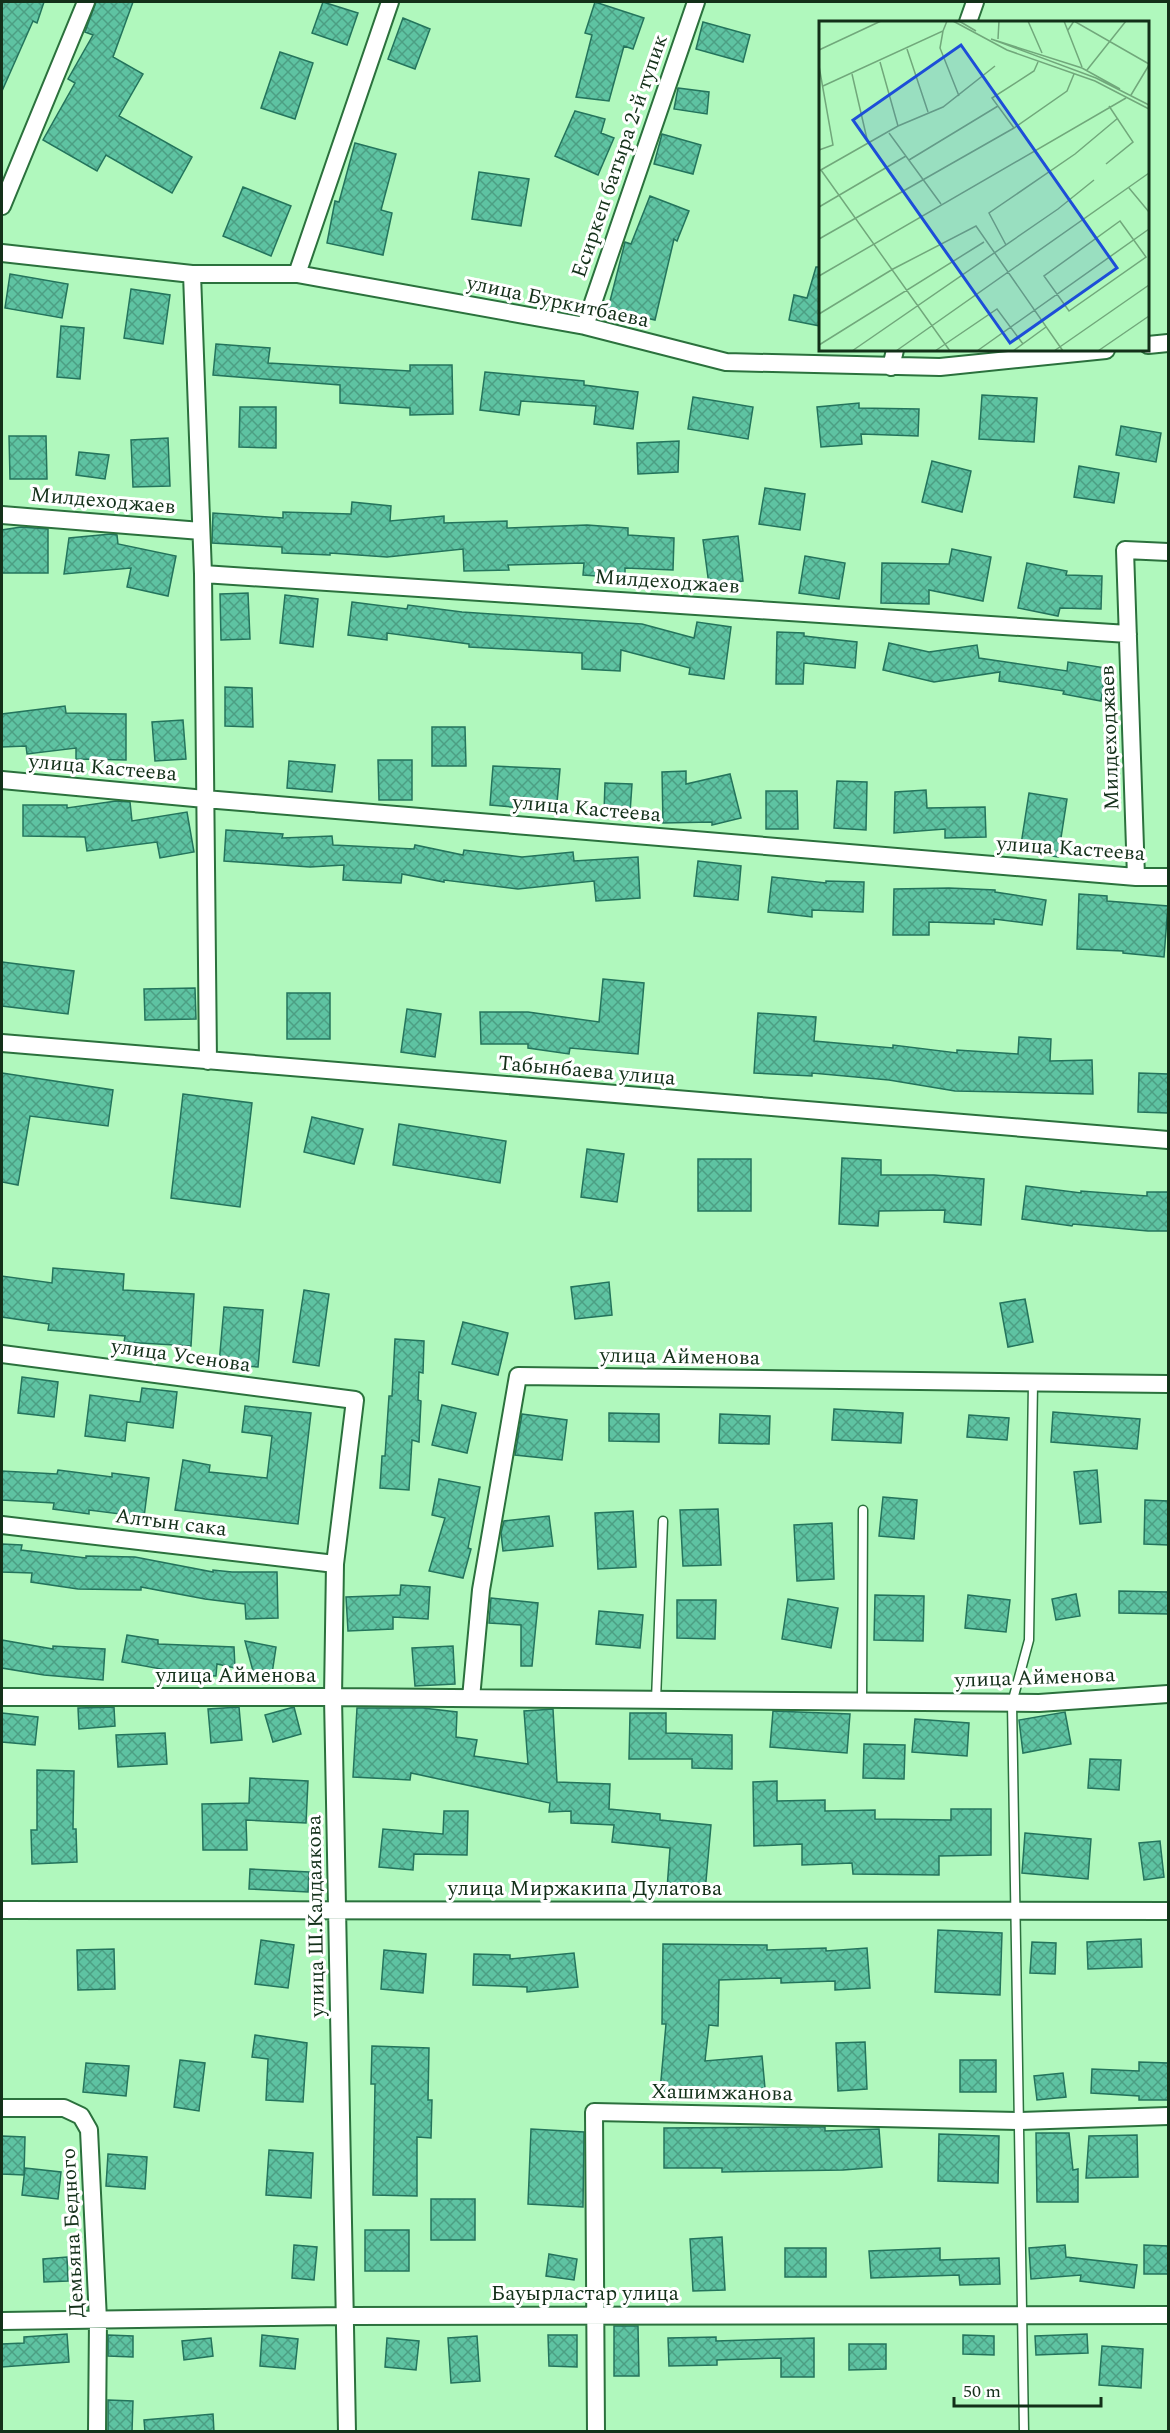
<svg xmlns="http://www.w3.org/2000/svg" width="1170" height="2433" font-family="Spectral,serif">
<defs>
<pattern id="building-cross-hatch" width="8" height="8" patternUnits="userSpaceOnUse" patternTransform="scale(1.5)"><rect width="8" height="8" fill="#5ec3a2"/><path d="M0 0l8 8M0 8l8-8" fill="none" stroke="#4c9f83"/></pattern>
</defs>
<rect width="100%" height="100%" fill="#b0f8bd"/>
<path fill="url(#building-cross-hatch)" stroke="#24745c" stroke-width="1.5" d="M2 2H44L37 23 33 21 2 91Z
M96 2H133L113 57 143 74 119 116 192 157 172 193 106 155 97 171 43 140 75 83 68 79 93 35 85 32Z
M323 2 358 13 347 45 312 33Z
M595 2 644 18 633 49 624 46 609 101 576 97 592 35 585 33Z
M403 18 430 29 415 69 388 59Z
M703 22 750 35 743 62 696 49Z
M280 52 313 63 295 119 261 108Z
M678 88 709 92 707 114 674 109Z
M575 111 605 119 601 133 614 138 598 175 555 156Z
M662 134 701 145 693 174 654 164Z
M355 143 396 154 381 210 392 213 383 255 327 243 335 201 339 202Z
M479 172 529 179 521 226 472 219Z
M243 187 291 206 271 256 223 236Z
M650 196 689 211 677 241 674 239 655 320 608 309 625 242 631 244Z
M816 267H820V326L789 320 794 295 807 298Z
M10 274 68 284 62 318 5 308Z
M131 289 170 295 163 344 124 338Z
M61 326 84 328 80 379 57 377Z
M216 344 270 348 268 363 410 371V365H452L453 414 410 415V408L340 403V385L213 375Z
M485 372 584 381V385L638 392 633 429 594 424 596 406 521 401 519 415 480 410Z
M982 395 1037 398 1034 442 979 439Z
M693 397 753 407 748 439 688 429Z
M859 403V408L919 409 918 436 861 434 862 444 821 447 817 407Z
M240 407H276V448L239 447Z
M1121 426 1161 433 1156 462 1116 455Z
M9 436H46L47 479H10Z
M168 438 170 486 133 487 131 440Z
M679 441 678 472 638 474 637 443Z
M79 452 109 455 105 479 76 475Z
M932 461 971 471 962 512 922 502Z
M1079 466 1119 473 1114 503 1074 497Z
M765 488 805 494 800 530 759 524Z
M352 502 391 506 390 521 444 516V523L507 521V528L587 525 628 528V535L674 538 673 570 625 568V578L583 575 584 563 508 565 509 570 464 571 463 549 387 557 330 553V555L282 553V547L212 543 213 513 283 518V512L351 514Z
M21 527 48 529V573H2V530Z
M111 534 117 535 118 544 176 556 168 596 127 587 131 568 64 574 69 538Z
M738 536 743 581 709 585 703 540Z
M952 549 991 557 983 601 929 590V604L881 603 882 563 949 564Z
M805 556 845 563 839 599 799 593Z
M1027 563 1067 571 1066 575 1102 576 1101 609 1060 608 1058 616 1018 608Z
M248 593 250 639 221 640 220 594Z
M285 595 318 599 313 647 280 643Z
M352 602 407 609 408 605 462 612 642 624 694 638 697 622 731 627 724 679 689 674 690 668 621 650 620 671 582 669V653L469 647V644L387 633V640L348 635Z
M777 632 804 633V636L857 642 855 668 804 663 803 684H776Z
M889 643 929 652 977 645 979 658 1067 671 1068 662 1106 668 1101 701 1063 694 1064 691 999 681 1000 672 934 682 883 670Z
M225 687 252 688 253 727 225 726Z
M65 706 66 713 126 714V760L76 759V748L27 754 26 746 2 747V714Z
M183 720 186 759 155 761 152 722Z
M432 727H465L466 766H432Z
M378 760H412V800H379Z
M289 761 335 765 332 792 287 788Z
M493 766 560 769 556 814 523 811V808L490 805Z
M686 771V784L730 774 741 818 712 825V822L663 823 662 772Z
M837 781 867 782 866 830 834 828Z
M605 783 632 784 630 813 604 812Z
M926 790 927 808 985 807 986 837 945 838V829L894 833 895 792Z
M766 791H797L798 829H766Z
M1029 793 1067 799 1058 857 1020 851Z
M116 801 130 802 132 821 187 812 194 852 160 858 157 842 87 851 85 837 23 836V805H67V808Z
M226 830 283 834 282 838 332 836 333 845 414 849 415 845 463 855 464 850 522 857 573 852 574 861 638 857 640 898 596 901 594 881 518 889 444 880V882L402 874 401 883 343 880 344 865 310 867 224 861Z
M698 861 741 866 738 900 694 896Z
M772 877 826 883V881L864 882 863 912 812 910V917L768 912Z
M949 888 995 890V892L1046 900 1042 925 994 919V924L929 922V935H893L894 889Z
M1079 894 1107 896V901L1168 906 1164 957 1123 953V951L1077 949Z
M2 962 74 971 68 1014 2 1006Z
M603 979 644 983 638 1054 570 1048 569 1054 528 1048V1044H481L480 1012H528L599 1022Z
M195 988 196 1019 145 1020 144 989Z
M287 993H330V1039H287Z
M407 1009 441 1014 435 1057 401 1052Z
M758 1013 816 1017 814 1041 893 1048V1045L957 1053V1050L1018 1054 1019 1037 1051 1039 1050 1061 1092 1060 1093 1094 955 1091 889 1080 812 1073V1076L754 1073Z
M2 1073 113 1090 108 1126 30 1116 18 1185 2 1182Z
M1139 1073 1168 1074V1113L1138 1112Z
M183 1094 252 1103 240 1207 171 1198Z
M312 1117 363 1129 354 1164 304 1152Z
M399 1124 506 1141 500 1183 393 1165Z
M587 1149 624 1154 617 1202 581 1197Z
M842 1158 881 1160V1175H934L984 1179 981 1225 944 1222 945 1210 879 1211 878 1226 839 1224Z
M698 1159H751V1211H698Z
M1026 1186 1081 1193V1191L1147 1196V1192H1168V1231H1148L1073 1224 1072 1226 1022 1219Z
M53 1268 124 1274 123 1290 194 1294 191 1346 124 1342 125 1336 48 1330 49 1324 2 1317V1276L52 1283Z
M609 1282 612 1315 575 1319 571 1287Z
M304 1290 329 1294 319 1366 293 1362Z
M1025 1299 1033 1342 1008 1347 1000 1303Z
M224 1307 263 1310 258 1367 219 1364Z
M463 1322 508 1333 498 1375 452 1364Z
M395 1339 424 1341 423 1373 419 1372 418 1400 421 1401 419 1442 412 1440 409 1490 380 1488 382 1456H385L389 1396H392Z
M22 1377 58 1382 54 1417 18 1413Z
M142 1388 177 1392 173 1428 127 1422 125 1441 85 1436 90 1395 140 1402Z
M442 1405 476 1413 467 1453 432 1445Z
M245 1406 311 1413 298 1524 175 1510 183 1460 210 1465 209 1472 267 1478 272 1436 242 1432Z
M834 1409 903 1413 901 1443 832 1440Z
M1053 1412 1140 1419 1137 1449 1051 1442Z
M609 1413 659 1414V1442L609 1441Z
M522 1414 567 1420 562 1460 515 1455Z
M720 1414 770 1416 769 1444 719 1443Z
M969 1415 1009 1418 1007 1440 967 1437Z
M58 1470 112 1477V1473L149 1478 144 1517 89 1510V1514L53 1509 54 1503 2 1500V1471L57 1474Z
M1097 1470 1101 1522 1080 1524 1074 1472Z
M439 1479 480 1487 468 1548 471 1549 463 1578 429 1571 445 1518 432 1515Z
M883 1497 917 1500 914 1539 879 1536Z
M1145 1500 1168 1501V1545L1144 1544Z
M718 1509 721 1565 683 1566 680 1510Z
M633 1511 636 1567 598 1569 595 1513Z
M549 1516 553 1546 503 1551 501 1533 504 1521Z
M832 1523 834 1579 797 1581 794 1525Z
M2 1544 22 1545 21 1550 86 1558V1556L135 1557 213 1572V1570L232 1572H277L278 1618 246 1619 245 1604 205 1599 141 1587V1590L78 1589 31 1582 32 1573 2 1572Z
M401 1585 430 1587 428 1619 393 1617V1629L348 1631 346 1597 400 1595Z
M1119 1591 1168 1592V1614L1119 1613Z
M1076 1594 1080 1616 1056 1620 1052 1599Z
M875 1595 924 1596 923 1641 874 1640Z
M968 1595 1010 1600 1006 1632 965 1628Z
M491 1598 538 1603 532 1666H521V1625L489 1623Z
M788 1599 838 1608 831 1648 782 1639Z
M677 1600H716L715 1639 677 1638Z
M599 1611 643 1615 640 1648 596 1644Z
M127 1635 158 1640V1644L234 1647 235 1668 217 1664 216 1676 166 1674 167 1670 122 1662Z
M2 1640 53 1649V1646L105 1649 103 1680 44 1675 2 1668Z
M245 1641 276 1647 272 1674 253 1671Z
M453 1646 455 1684 415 1686 412 1648Z
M114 1707 115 1726 79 1729 78 1708Z
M239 1707 242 1740 211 1743 208 1709Z
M294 1707 301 1734 273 1742 265 1715Z
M357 1708H423L457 1712 456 1737 477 1740 474 1756 528 1764 524 1711 553 1709 557 1782 610 1784 609 1809 660 1814V1820L711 1825 705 1892 667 1889 670 1848 612 1842 614 1825 571 1823V1811L549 1812 550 1803 411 1773 410 1780 353 1777Z
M773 1711 850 1714 847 1753 770 1747Z
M1065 1712 1071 1744 1023 1753 1019 1720Z
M2 1713 38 1717 35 1745 2 1742Z
M630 1713H666V1733L732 1735V1769L692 1768V1759H629Z
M915 1719 969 1723 967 1756 912 1752Z
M165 1733 167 1764 118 1767 116 1735Z
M864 1744 905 1745 904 1779 863 1778Z
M1090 1759 1121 1760 1119 1790 1088 1788Z
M37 1770 74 1771 73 1829H76L77 1862 32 1864 31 1830H37Z
M250 1778 308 1781 306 1823 246 1820 247 1850H203L202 1804 249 1803Z
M777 1781V1801L825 1800V1811L875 1810V1819L951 1820V1809H991V1855L939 1856V1875L853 1874 852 1863 802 1865V1844L754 1846 753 1782Z
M444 1811H468L467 1855 414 1854 413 1870 379 1867 383 1829 443 1834Z
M1025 1833 1091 1839 1088 1879 1022 1873Z
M1160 1841 1164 1877 1144 1880 1139 1843Z
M250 1869 309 1872 308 1892 249 1889Z
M938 1930 1002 1933 1000 1995 935 1992Z
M1141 1939 1142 1967 1088 1969 1087 1942Z
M261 1940 294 1945 288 1988 255 1984Z
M1032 1942 1056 1943 1055 1974 1030 1973Z
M663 1944 767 1945V1950L826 1948V1951L867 1948 870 1988 835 1990V1981L781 1983V1978L719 1980 718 2026 709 2025 705 2061 762 2056 765 2088 702 2095 660 2091 666 2024H662Z
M114 1949 115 1989 78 1990 77 1950Z
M384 1950 426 1954 423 1993 381 1989Z
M574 1953 578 1987 527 1992V1987L473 1985 474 1954 510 1955V1959Z
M255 2035 307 2043 303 2102 266 2100 268 2059 252 2057Z
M865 2042 867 2089 838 2091 836 2043Z
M372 2046 429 2048 428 2100H432L431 2138 417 2137V2196L373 2195 375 2084H371Z
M180 2060 205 2063 199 2111 174 2107Z
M960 2060H996V2092H960Z
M1139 2062 1168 2063V2100H1139V2096L1091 2093 1092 2069 1139 2071Z
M86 2063 129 2066 126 2096 83 2092Z
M1063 2073 1066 2097 1037 2100 1034 2076Z
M799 2127H825V2131L879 2129 882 2167 843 2170 722 2172V2168H664V2128Z
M531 2129 584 2132 583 2207 528 2204Z
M1036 2133H1069L1073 2170 1078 2169V2202H1037Z
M939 2134 999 2136 998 2183 938 2181Z
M1137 2135 1138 2177 1086 2178 1089 2136Z
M2 2136 25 2137 24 2175 2 2174Z
M269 2150 313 2153 311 2198 266 2195Z
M108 2154 147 2157 145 2189 106 2186Z
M25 2168 61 2172 58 2199 22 2195Z
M431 2199H475V2240H431Z
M365 2230H409V2271H365Z
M722 2237 725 2290 693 2291 690 2239Z
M294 2245 317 2247 314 2280 292 2278Z
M1065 2245 1066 2257 1137 2265 1134 2288 1080 2281 1081 2275 1031 2279 1029 2248Z
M1144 2245 1168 2246V2274H1144Z
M785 2248H826V2277H785Z
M940 2248V2260L999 2258 1000 2284 960 2285 959 2275 871 2278 869 2251Z
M549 2254 577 2259 574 2280 546 2276Z
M67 2257 68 2281 44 2282 43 2259Z
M614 2326H638L639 2376H614Z
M67 2334 69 2362 2 2367V2344L24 2343V2337Z
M1087 2334 1088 2353 1036 2355 1035 2336Z
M108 2335 133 2336V2357L108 2356Z
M262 2335 298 2339 295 2369 260 2366Z
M548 2335H577V2367L549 2366Z
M963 2335 994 2336V2355L963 2354Z
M477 2336 480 2381 451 2383 448 2338Z
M716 2337V2341L814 2338V2377H781V2358L717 2360V2365L669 2366 668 2338Z
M211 2338 213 2356 184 2360 182 2341Z
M387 2338 419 2341 416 2370 385 2367Z
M849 2344H886V2369L849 2370Z
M1102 2346 1143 2349 1141 2388 1099 2385Z
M108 2400 133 2401 132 2432H108Z
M213 2414 214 2432H145L144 2420Z"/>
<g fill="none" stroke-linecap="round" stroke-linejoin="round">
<defs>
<path id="service" d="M656 1700 663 1521
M862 1701 863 1510
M1024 2432 1012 1703 1029 1640 1033 1383"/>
<path id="minor" d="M968 22 975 2
M2 206 86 2
M2 253 192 274H297L585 326 726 362 940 367 1106 350
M192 274 203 574 208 1061
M297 274 390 2
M585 326 696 2
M1148 345 1168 343
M891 367 895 350
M2 515 201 531
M203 574 1128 634
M2 780 205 799 1136 877H1168
M1136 877 1125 550 1168 552
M2 1043 1168 1140
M2 1354 355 1400 335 1564 333 1697 347 2432
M2 1525 335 1564
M2 1697H333L1039 1703 1168 1694
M471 1698 481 1590 518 1376 1168 1384
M2 1910 1168 1911
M2 2108H64L81 2116 89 2130 98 2320 97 2432
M2 2321 345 2316 1168 2315
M596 2432 594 2112 1020 2121 1168 2116"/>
</defs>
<use href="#service" stroke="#2b713d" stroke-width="11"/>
<use href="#minor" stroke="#2b713d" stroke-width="20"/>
<use href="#service" stroke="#fff" stroke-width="8"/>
<use href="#minor" stroke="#fff" stroke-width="16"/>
</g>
<g text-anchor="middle" stroke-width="6" stroke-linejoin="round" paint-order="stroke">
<g font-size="21" fill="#133019" stroke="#fff">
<text transform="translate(619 156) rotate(-71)" y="7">Есиркеп батыра 2-й тупик</text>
<text transform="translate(558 301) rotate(12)" y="7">улица Буркитбаева</text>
<text transform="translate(103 500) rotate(5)" y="7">Милдеходжаев</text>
<text transform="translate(667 581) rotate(4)" y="7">Милдеходжаев</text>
<text transform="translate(1109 738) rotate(-92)" y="7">Милдеходжаев</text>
<text transform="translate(103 767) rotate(5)" y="7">улица Кастеева</text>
<text transform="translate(587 808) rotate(5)" y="7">улица Кастеева</text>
<text transform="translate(1071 848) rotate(4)" y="7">улица Кастеева</text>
<text transform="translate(587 1070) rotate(5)" y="7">Табынбаева улица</text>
<text transform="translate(181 1355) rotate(8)" y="7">улица Усенова</text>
<text transform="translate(680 1356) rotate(1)" y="7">улица Айменова</text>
<text transform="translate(171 1522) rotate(7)" y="7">Алтын сака</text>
<text x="236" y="1682">улица Айменова</text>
<text transform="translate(1035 1677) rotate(-2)" y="7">улица Айменова</text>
<text x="585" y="1895">улица Миржакипа Дулатова</text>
<text transform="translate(315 1916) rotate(-91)" y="7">улица Ш.Калдаякова</text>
<text transform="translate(722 2092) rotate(1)" y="7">Хашимжанова</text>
<text transform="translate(72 2233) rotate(-93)" y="7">Демьяна Бедного</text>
<text x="585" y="2300">Бауырластар улица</text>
</g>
</g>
<g transform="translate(819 21)">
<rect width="330" height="330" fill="#b0f8bd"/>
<path fill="none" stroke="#71a87b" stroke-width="1.5" d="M134 0 188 29 276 60 330 88M140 0 157 10M209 0 223 32M245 0 263 46M249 9 255 0 330 43M124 10 121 27 140 75M172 18 263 47 301 68M179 18 180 0M175 19 277 57 330 84M88 28 109 91M0 29 62 0M61 41 79 105M0 45 14 124 0 129M268 49 307 0M33 53 48 118M4 65 124 10 128 0M312 74 330 44M195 107 173 77 215 50 219 41M70 112 122 183M90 139 179 85M287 143 314 121 290 85M2 149 131 330M0 150 79 105 124 86 176 45M310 167 330 191M0 186 87 135M301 200 327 236 250 290 225 255ZM0 218 195 107 248 70 255 53M187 224 170 192 256 133 299 97M0 255 307 77M0 293 74 248 157 205 244 330M0 324 165 221M33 330 239 188 275 159M77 330 330 152M116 330 178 288 204 323M158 330 330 208M194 330 227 306M235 330 330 264M279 330 330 295"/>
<path fill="#1d4ed8" fill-opacity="0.15" stroke="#1d4ed8" stroke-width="3" d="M142 24 298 247 191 322 34 99Z"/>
<rect width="330" height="330" fill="none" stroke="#133019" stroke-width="3"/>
</g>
<rect width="1170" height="2433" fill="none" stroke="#133019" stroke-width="6"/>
<path d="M954 2397v9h147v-9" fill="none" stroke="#133019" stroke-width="3"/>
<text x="963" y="2397" font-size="18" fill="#133019" stroke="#ffffff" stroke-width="4.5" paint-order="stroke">50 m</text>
</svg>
